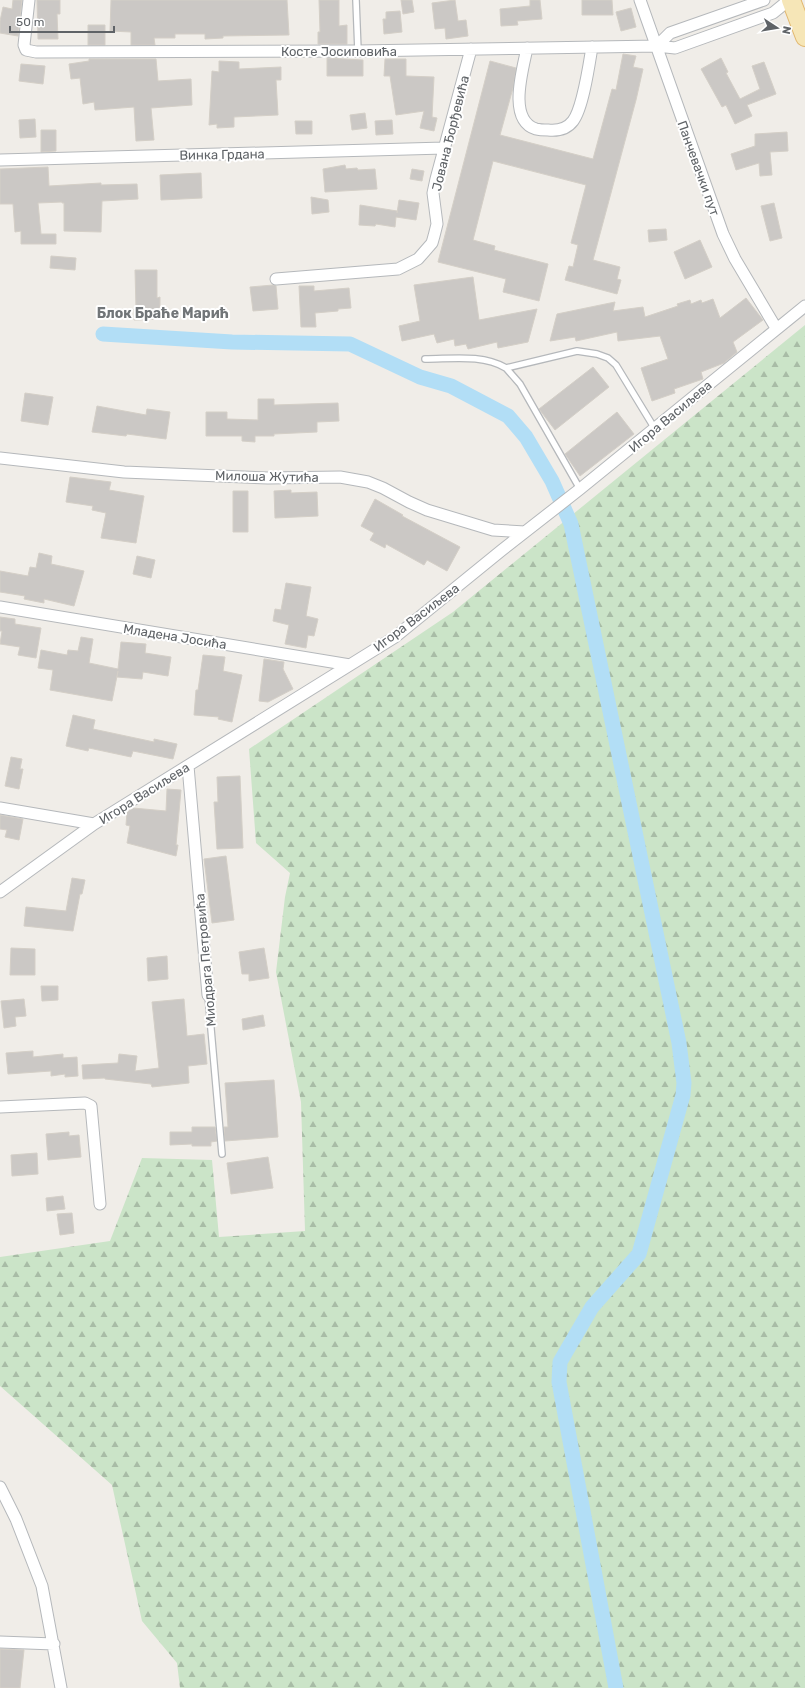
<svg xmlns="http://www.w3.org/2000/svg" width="805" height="1688" font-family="Rubik,sans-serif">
<defs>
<pattern id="forest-firs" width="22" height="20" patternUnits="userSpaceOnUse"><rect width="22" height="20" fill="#cbe4c8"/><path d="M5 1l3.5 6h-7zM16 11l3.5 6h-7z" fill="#a8bca6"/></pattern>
</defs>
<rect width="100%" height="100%" fill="#f0ede8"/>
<path fill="url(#forest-firs)" d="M805 325V1688H180L177 1663 142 1621 112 1485 0 1386V1257L110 1241 142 1158 212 1160 219 1237 305 1231 301 1102 276 972 285 897 290 873 256 843 249 749 453 612Z"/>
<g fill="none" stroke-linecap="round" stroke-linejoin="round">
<path stroke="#b2def6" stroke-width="15" d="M103 334 232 342 350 344 420 377 451 386 508 416 526 437 552 481 571 524 679 1043 684 1083 683 1095 639 1254 592 1307 560 1362 559 1382 616 1688"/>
</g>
<path fill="#cbc8c5" stroke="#d4cfc7" d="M13 0H22L18 36 0 33V21L3 7 12 9Z
M37 0H60V14H57L58 39H38Z
M111 0H287L289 35 223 36V38L205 39V34H175V38H154L155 45H131V32L110 31Z
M319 0H339V26L347 25V44H318V32H320Z
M401 0H412L414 12 403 14Z
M455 0 458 21 466 20 468 36 446 39 445 28 435 29 432 3Z
M530 0H540L542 19 517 21 518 25 501 26 500 9 530 6Z
M582 0H612L613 15H582Z
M631 8 636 27 621 31 616 12Z
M400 11 402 32 384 34 383 19H386V12Z
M88 25H105V45H88Z
M623 54 636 56 633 67 643 69 636 100 593 260 620 267 617 279 621 280 617 294 565 280 569 266 573 267 578 245 571 243 586 185 493 161 473 240 495 246 494 250 548 264 539 301 503 292 506 279 438 262 490 61 516 68 513 88 500 135 593 159 612 89 616 90Z
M327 58 363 60V76H327Z
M721 58 728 72 726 73 740 99 760 89 752 66 764 62 776 94 747 105 752 116 735 124 726 105 722 107 701 69Z
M89 59H156L158 81 191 79 192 105 151 108 154 140 136 141 134 107 95 110 94 102 83 104 80 78 71 79 69 64 89 61Z
M385 59H406V76L434 77 432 117 437 118 434 131 420 128 424 111 396 115 390 76H384Z
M219 61 239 62V69L281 67V80H276L278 115 234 117V127L217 128V124L209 125 212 71 219 72Z
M21 64 45 66 43 84 19 81Z
M365 113 367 128 352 130 350 115Z
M35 119 36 137 20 138 19 120Z
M392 120 393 134 376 135 375 121Z
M295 121H312V134H296Z
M41 130H56V151L41 152Z
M787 132 788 151 770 152 772 175 760 176 759 163 736 170 731 154 755 146V134Z
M345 165 346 169 357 168 358 170 375 169 377 189 325 192 323 169Z
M48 167 49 186 101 183V185L137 184 138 199 102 201 101 232 64 231V203H62V202L38 203 41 234H56V244H21V231L15 232 13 204H0V169Z
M412 169 424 171 422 181 410 179Z
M201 173 202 198 161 200 160 175Z
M311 197 328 200 329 212 312 214Z
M399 200 419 203 416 220 396 217 395 227 376 224 375 226 359 225 360 205 397 211V213Z
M774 203 782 238 770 241 761 206Z
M666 229 667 240 649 242 648 230Z
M700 240 712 267 685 279 674 252Z
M51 256 76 258 75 270 50 268Z
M135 270H157V298L160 297V308H167V319L134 320V309H136Z
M473 277 479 320 537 309 528 342 498 348 497 342 468 349 466 344 455 346 454 339 437 343 434 334 402 341 399 326 420 321 414 285Z
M273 285 276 286 278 309 253 311 250 287Z
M299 286H314V291L349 288 351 308 338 309V311L315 313 316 327H301Z
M746 298 763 320 733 342 737 352 724 363 701 372 703 379 674 389 675 393 652 401 641 368 668 359 660 336 618 341 617 332 576 341 575 337 550 341 557 314 615 302 613 311 643 307 645 317 678 306 677 304 690 300 691 304 701 300 702 303 713 299 720 318Z
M593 367 609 387 555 430 539 409Z
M25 393 53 397 48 425 21 421Z
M258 399H274V405L338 403 339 421 317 422V432L274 434V436H255V442L242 441V436H206V412H227V419L258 420Z
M97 406 146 415 147 409 170 412 166 439 127 434 126 436 92 432Z
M617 412 634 434 580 476 565 454Z
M70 477 111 482 109 490 144 496 136 543 101 538 106 513 92 510 93 506 66 502Z
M291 490V493L317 492 318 516 275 518 274 491Z
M233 491H248V532H233Z
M375 499 403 515 402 516 460 547 447 571 427 560 424 565 386 544 385 548 370 540 374 533 361 526Z
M39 553 52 556 51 564 84 571 74 606 44 599V603L24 599 25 596 0 592V571L28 576 30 567 36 568Z
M137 556 155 560 151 578 133 574Z
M286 583 311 587 306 616 318 619 314 636 308 635 306 648 285 644 289 625 273 621 275 609 281 610Z
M0 617 15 619V624L41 628 36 658 18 655 20 647 0 644 2 631H0Z
M81 637 93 639 89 663 118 669 121 642 146 644 145 653 171 657 168 676 143 672 142 679 117 677 118 671 112 701 50 690 53 670 38 668 41 650 67 655 68 650 78 651Z
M203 655 225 657 223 671 242 675 232 722 218 719 219 717 194 715 196 690H198Z
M264 659 284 662 283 669 293 689 268 702 259 701Z
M73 715 95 720 93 729 154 742V739L177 744 173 759 133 751 131 757 89 748 88 751 66 746Z
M11 757 22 759 20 769H23L19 789 5 786Z
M240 776 243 848 217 849 214 802H218L217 777Z
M167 789 181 790 176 845H178L176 856 127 843 130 826 126 825 127 812 133 808 166 811Z
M0 815 23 819 19 840 5 837 7 830 0 829Z
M226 856 234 920 212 923 204 859Z
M72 878 85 880 82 894H80L73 931 24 926 26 907 66 911Z
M11 948 35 949V975H10Z
M264 948 269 978 249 981V974H242L239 952Z
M167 956 168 979 148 981 147 958Z
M41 986H58V1000L42 1001Z
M24 999 26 1016 15 1017 16 1026 4 1028 1 1001Z
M184 999 187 1036 204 1034 207 1064 188 1066 189 1083 152 1087 151 1084 105 1079V1078L83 1079 82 1065 118 1063 119 1054 137 1056 135 1071 159 1068 152 1002Z
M263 1015 265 1026 243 1030 242 1019Z
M33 1051V1057L63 1054V1058L77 1057 78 1076 65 1077V1074L51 1076V1071L8 1074 6 1053Z
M274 1080 278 1137 225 1141 224 1127H228L225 1083Z
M192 1127H215L217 1141 211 1142V1146H192V1144L170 1145V1132H192Z
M69 1132V1136L79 1135 81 1157 48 1160 46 1134Z
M37 1153 38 1174 12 1176 11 1155Z
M268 1157 273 1188 231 1194 227 1163Z
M63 1196 65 1209 47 1211 46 1198Z
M72 1213 74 1233 60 1235 57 1214Z
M0 1649 24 1650 20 1688H0Z"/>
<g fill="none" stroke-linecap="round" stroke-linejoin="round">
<defs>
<path id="service" d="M356 0 358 51
M425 359C452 359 482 354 506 368L577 351 597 354 608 358 616 365 655 429
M506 368 520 384 580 489
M208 995 222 1154"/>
<path id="minor" d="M29 0 24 45 26 50 36 52 358 51 657 46 675 48 773 13 789 0
M640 0 723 234 735 259 776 328
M657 46 670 33 764 0
M527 48C523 69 507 120 536 129 540 130 545 130 548 130 558 131 567 129 573 121 583 108 589 65 592 47
M0 160 444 148
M276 279 398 269 418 259 432 243 434 236 437 224 433 193 436 179 471 49
M0 458 124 472 268 478 340 477 368 482 383 488 409 502 427 510 493 530 525 532
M0 607 350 665
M188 766 208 995
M0 808 94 824
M0 892 94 824 395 637 502 550 580 489 805 306
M0 1107 85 1103 91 1106 100 1204
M0 1487 16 1519 42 1586 61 1688
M0 1642 54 1644"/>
<path id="primary" d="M791 0 805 37"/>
</defs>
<use href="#service" stroke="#b5b8bb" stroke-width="8"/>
<use href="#minor" stroke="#b5b8bb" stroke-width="13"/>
<use href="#primary" stroke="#e2b86f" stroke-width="20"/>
<use href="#service" stroke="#fff" stroke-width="5.5"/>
<use href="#minor" stroke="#fff" stroke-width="11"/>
<use href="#primary" stroke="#f6e6b7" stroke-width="18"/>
</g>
<g text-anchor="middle" stroke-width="4" stroke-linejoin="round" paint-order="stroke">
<g font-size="13" fill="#5f6367" stroke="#fff">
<text x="339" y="56">Косте Јосиповића</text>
<text transform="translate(450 133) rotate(-76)" y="5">Јована Ђорђевића</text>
<text transform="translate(222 154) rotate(-1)" y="5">Винка Грдана</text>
<text transform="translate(699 168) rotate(70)" y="5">Панчевачки пут</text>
<text transform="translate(670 416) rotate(-40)" y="5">Игора Васиљева</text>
<text transform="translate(267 476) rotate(1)" y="5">Милоша Жутића</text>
<text transform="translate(416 617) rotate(-37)" y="5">Игора Васиљева</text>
<text transform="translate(175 636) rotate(9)" y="5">Младена Јосића</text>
<text transform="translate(144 793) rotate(-32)" y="5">Игора Васиљева</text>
<text transform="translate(205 960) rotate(-95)" y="5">Миодрага Петровића</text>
</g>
<g font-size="14" font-weight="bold" fill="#717578" stroke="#fff">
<text x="163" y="318">Блок Браће Марић</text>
</g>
</g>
<g transform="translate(777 28) rotate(102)" stroke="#ffffff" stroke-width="3" paint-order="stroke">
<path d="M0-3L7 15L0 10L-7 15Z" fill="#5f6367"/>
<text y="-6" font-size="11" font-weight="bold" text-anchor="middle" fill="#5f6367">N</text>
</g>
<path d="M10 26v6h104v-6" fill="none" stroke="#5f6367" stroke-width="2"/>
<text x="16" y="26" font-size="12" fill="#5f6367" stroke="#ffffff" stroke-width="3" paint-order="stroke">50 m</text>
</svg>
